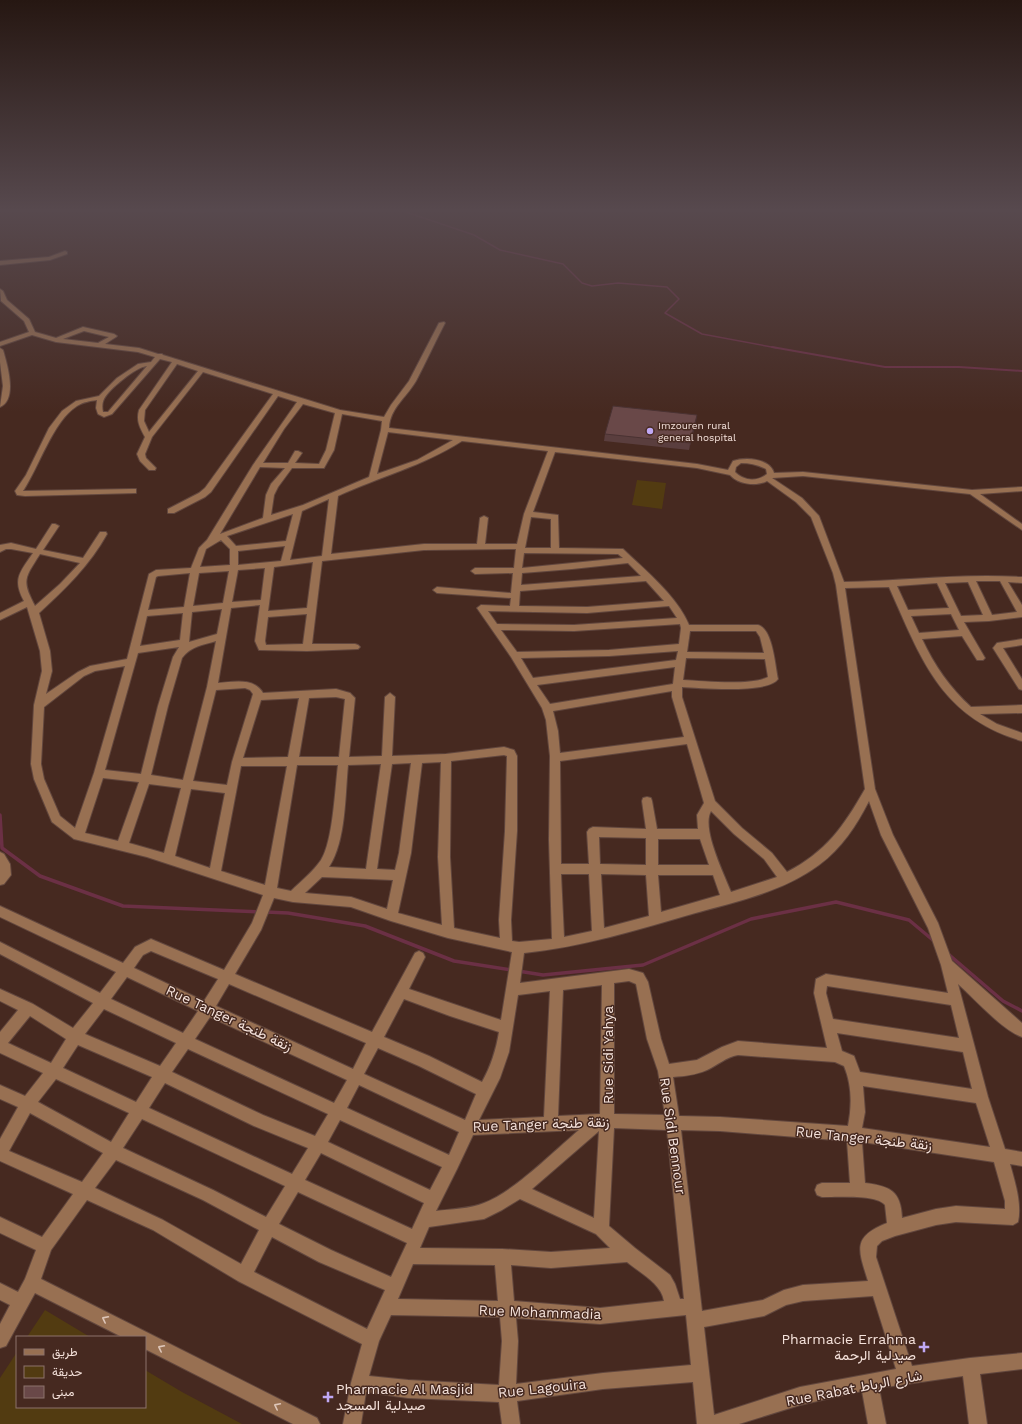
<svg xmlns="http://www.w3.org/2000/svg" width="1022" height="1424" font-family="'Work Sans',Vazirmatn,sans-serif">
<rect width="100%" height="100%" fill="#462920"/>
<path fill="#523b11" d="M637 480 666 483 662 509 632 505Z
M45 1310 90 1337H27Z
M17 1352V1407H145V1370L182 1392 242 1424H0V1378Z"/>
<g fill="none" stroke-linecap="round" stroke-linejoin="round">
<path stroke="#6b3045" stroke-width="1.5" d="M181 212H206
M406 212 474 235 500 250 563 264 582 283 592 286 618 283 667 287 679 299 665 313 702 334 777 348"/>
<path stroke="#6b3045" stroke-width="2" d="M772 347 885 367H959L1022 371"/>
<path stroke="#6b3045" stroke-width="3.5" d="M0 815 2 848 40 876 123 906 260 912
M266 912 288 913 365 926 454 961 512 970
M947 953 1003 1001 1022 1011
M518 971 543 975 643 965 751 919 836 902 909 920 934 941"/>
<defs>
<path id="minor" d="M65 251 67 252V254L50 260 0 265V261L49 257Z
M0 289 3 291 7 300 29 319 35 332 56 338 83 327 114 334 117 336 116 337 105 344 139 348 158 354H162L163 355 340 410 384 417 391 405 409 381 439 323 444 322 445 323C435 342 426 362 416 381 406 398 390 408 389 428L697 464 728 470 733 461C745 457 770 458 774 473L803 472 972 490 1022 487V491L980 494 1022 524V530L970 494 803 476 772 478 802 498 819 516 844 582C903 581 963 573 1022 577V583L1008 582 1022 605V617L989 621 964 622 985 658 983 660H977L962 636 922 639C934 665 950 688 971 707L1022 705V713L980 714 997 724 1022 733V741C940 717 921 658 889 587L845 588 875 789 893 835 938 923 952 961 1022 1023V1037C1002 1030 975 999 958 984L988 1097 1005 1149 1022 1152V1166L1010 1164C1015 1182 1022 1204 1018 1222L1013 1225 956 1222 936 1225 895 1236 882 1241 877 1246 876 1257 912 1366 970 1358 1022 1353V1369L980 1374 987 1424H969L963 1376 879 1388 886 1424H868L862 1391 800 1405 739 1424H697L693 1382 603 1389 517 1401 520 1424H502L499 1402 408 1398 366 1392 361 1424H343L351 1383 362 1344 238 1281 153 1230 87 1200 51 1250 41 1279 317 1418 320 1424H293L145 1349V1337H122L35 1293 6 1346 0 1348V1324L10 1305 0 1300V1283L18 1292 25 1279 36 1250 0 1233V1217L42 1237 73 1194 0 1161V1139L18 1107 0 1099V1085L25 1096 43 1073 0 1053V1032L18 1010 0 1001V989L33 1004 73 1028 93 1003 0 954V942L100 993 116 972 0 917V906L123 963 135 947 151 939 224 970 252 923 263 895 147 857 74 839 52 822 34 779 31 764 34 705 42 671 40 651 27 607 0 620V613L24 601C12 579 20 572 33 553L11 549H6L0 552V545L11 543 36 549 52 524H55L59 526 43 550 83 558 100 532H106L107 534C90 565 65 589 39 613L50 651 52 671 46 694 78 672 90 666 127 659 149 574 156 570 191 568 199 548 207 540 253 465 297 402 278 396 211 492 205 497 174 513H168V509L199 493 205 488 273 394 203 372 152 437 145 454 146 458 156 468 155 470H149L140 461 137 454 145 437C140 428 136 421 139 410L172 362 160 359 112 414 104 417 98 414 96 408 97 400C90 401 83 402 77 406 53 421 39 467 23 491L133 489H136V493L25 496 17 495 15 491 26 475 49 428 62 411 76 401 99 396 117 378 138 364 151 362 155 357 138 352 56 342 32 335 0 346V342L29 332 24 321 1 301ZM84 331 109 337 98 343 63 339ZM177 364 198 371 149 432 144 421 145 410ZM147 366 108 412H103C102 408 102 403 104 399 109 389 136 367 147 366ZM303 404 335 413 326 450 319 464 295 463 302 453 298 451H295L288 463H263L284 429ZM342 414 382 421 381 430 369 477 303 505 271 515 274 495 278 487 292 468H324L334 450ZM388 432 453 440 417 460 377 474ZM462 441 548 451 524 514 517 544H485L488 518 484 516 480 518 477 544H424L331 554 338 496C379 477 423 466 462 441ZM555 452 697 468 730 475C738 484 756 487 767 481L796 502 811 517 833 573 836 585 865 789C844 826 826 852 787 872L772 853 742 828 715 801 682 697V687C700 688 768 694 778 679 775 666 773 629 758 625H689C677 596 646 571 623 549L559 548 558 515 533 512ZM741 463C750 463 758 465 766 469L767 474C757 482 744 481 735 472L736 467ZM260 467 285 468 271 484 266 495 263 518 220 534ZM329 499 322 556 290 560 302 511ZM293 514 286 541 236 546 227 536ZM531 517 551 519V548H525ZM221 540 230 549V565L200 567 206 549ZM285 546 281 561 238 565V551ZM516 549 514 568H475L471 571 475 574 513 573 511 593 437 587 433 590 437 593 511 598 510 606 481 605 477 608 511 657 542 708 546 720 550 756 549 840 552 939 519 942 512 941 511 920 517 831V756L514 750 504 747 446 754 392 756 395 697 390 693 385 697 382 756 349 757 355 698 350 693 336 689 263 693C254 677 233 682 218 683L231 608 260 605 255 641 259 650 307 651 358 649 360 647 358 645 355 644H312L322 561 424 550ZM524 553 618 554 623 558 522 568ZM40 554 80 563 60 584 35 606C21 580 25 578 40 554ZM313 562 307 608 268 611 274 567ZM628 563 641 576 521 585 522 573 572 569ZM265 568 261 600 232 602 238 570ZM229 571 223 603 193 606 199 573ZM190 573 184 607 148 610 156 577 158 576ZM646 581 664 601 587 607 519 606 520 591ZM976 581H1000L1017 612 992 615ZM968 582 983 615 961 616 945 583ZM937 583 949 608 908 610 897 586ZM669 606 677 618 574 625 497 624 488 611 587 613ZM222 609 217 634 189 642 192 612ZM183 613 180 640 140 646 147 616ZM307 614 303 644 266 645 265 641 268 617ZM951 614 959 630 919 633 911 616ZM680 624 681 628 679 644 609 650 517 652 501 630 574 631ZM690 631H756L760 637 764 653 687 652ZM216 641 207 687 183 780 151 775 168 706 182 658C191 646 203 645 216 641ZM179 647 173 657 158 706 141 774 105 770 138 653ZM678 651 676 660 533 678 521 658 609 656ZM686 658 765 659 768 677C751 686 703 681 683 680ZM125 666 94 773 75 828 60 816 44 779 41 764 44 707 84 676 95 671ZM675 667 673 684 550 704 537 685ZM245 688 250 690 253 694 232 762 227 785 193 781 216 690ZM672 691V697L684 737 560 753 558 731 553 711ZM336 697 345 699 339 757H299L309 698ZM299 698 288 757 243 758 261 700ZM687 744 704 803 697 815 698 829H657L652 801 651 798 647 797 643 798 642 801 646 829 593 827 589 829 587 832 589 864H561L560 761ZM504 755 507 756 505 831 499 920 500 938 454 928 450 857 451 761ZM441 762 438 857 442 925 398 913 411 853 422 763ZM411 763 399 853 395 870 377 869 392 764ZM381 764 366 869 329 867C346 841 345 796 348 765ZM297 765H338C335 789 333 841 321 860 313 872 301 881 291 891L277 888ZM241 766H287L265 885 221 871ZM103 778 139 782 118 841 85 833ZM149 784 181 788 164 853 129 843ZM191 789 225 793 210 868 175 856ZM869 801 881 835 928 928 941 965 948 993 826 974 816 979 814 993 827 1048 738 1041 722 1047 697 1060 669 1064 661 1039 648 982 643 973 629 969 520 983 524 953C582 947 637 930 692 914 735 902 783 892 819 865 842 848 856 826 869 801ZM711 811 734 834 764 859 777 877 731 892C724 874 701 828 711 811ZM599 837 646 838V865L600 864ZM658 839H700L709 865H658ZM561 874H589L592 931 564 937ZM601 874 646 875 649 916 604 928ZM658 875H713L720 895 661 912ZM322 877 393 880 387 909 351 897 305 893ZM274 898 293 902 351 907 391 921 448 938 512 952 501 1020 409 989 425 957 423 953 419 951 415 953 372 1032 235 974 261 930ZM151 951 218 979 204 1001 134 968 143 955ZM127 977 198 1011 183 1033 111 999ZM629 981 636 984 647 1039 658 1071 665 1115 614 1114V983ZM229 984 366 1043 353 1069 216 1006ZM602 985 600 1114 558 1116 563 990ZM827 986 951 1005 959 1038 833 1019 826 993ZM550 991 544 1117 479 1120 500 1078 509 1052 518 995ZM404 999 450 1016 499 1032C496 1050 491 1066 482 1082L429 1056 384 1037ZM104 1009 176 1043 160 1066 85 1034ZM30 1016 66 1039 51 1063 8 1043ZM210 1017 347 1080 334 1103 195 1039ZM837 1033 963 1052 972 1089 860 1072 854 1056 842 1051ZM78 1045 152 1077 136 1102 63 1068ZM378 1048 419 1066 476 1094 465 1120 364 1074ZM188 1049 328 1114 315 1136 263 1115 172 1072ZM738 1055 835 1062 844 1066C852 1085 852 1106 848 1126L720 1117 679 1116 673 1077C685 1076 696 1075 707 1070 718 1065 726 1057 738 1055ZM56 1079 129 1113 111 1142 38 1102ZM165 1083 254 1126 308 1148 292 1174 149 1108ZM359 1085 459 1132 449 1155 347 1108ZM863 1086 976 1103 990 1147 862 1128 865 1112ZM30 1113 103 1153 82 1182 9 1151ZM142 1119 285 1186 266 1217 213 1190 123 1148ZM340 1120 442 1167 430 1190 328 1142ZM614 1128 667 1130 684 1299H680L675 1284 670 1275 635 1248 609 1226ZM579 1130C554 1151 515 1191 484 1203 470 1209 451 1209 436 1211L457 1169 473 1135ZM681 1130 720 1131 847 1141 850 1183H822L817 1185 815 1190 817 1195 822 1197C836 1197 877 1194 885 1205L887 1223C852 1237 858 1249 868 1281L803 1285 784 1290 763 1300 702 1311ZM599 1131 594 1218 532 1189ZM862 1142 994 1162 1005 1201V1209L956 1206 936 1209 902 1218C901 1191 890 1186 865 1183ZM321 1153 424 1203 412 1229 305 1180ZM116 1160 203 1200 259 1230 241 1264 163 1220 95 1188ZM298 1192 407 1243 391 1277 331 1250 279 1224ZM520 1199 596 1234 610 1248 551 1252 502 1249 420 1248 429 1227 484 1219 502 1210ZM272 1237 319 1262 385 1290 367 1329 254 1272ZM627 1262C640 1273 661 1283 664 1301L600 1308 514 1301 511 1265 551 1268ZM413 1264 495 1265 498 1301 398 1299ZM873 1296 896 1369 800 1387 714 1415 704 1327 764 1316 786 1305 803 1301ZM391 1315 500 1317 502 1341 499 1385 408 1380 369 1376 379 1341ZM686 1315 691 1365 603 1373 516 1384 518 1341 516 1318 600 1324Z
M0 348 3 350C7 364 18 399 0 407L3 386 0 362Z
M1022 639V645L1003 648 1022 679V690L1019 689 993 648 997 643Z
M0 852 4 854 10 864 11 875 4 884 0 885Z"/>
</defs>
<use href="#minor" stroke="#62473e" stroke-width="2"/>
<use href="#minor" fill="#987052" fill-rule="evenodd"/>
</g>
<path fill="#5a3e3e" d="M696 422 689 450 604 441 605 434Z"/>
<path fill="#4a3232" d="M697 415 696 422 689 450 690 443Z"/>
<path fill="#694848" stroke="#4a3232" d="M613 406 697 415 690 443 605 434Z"/>
<defs><path id="oneway-chevron" d="M-2-3.5L2.5 0L-2 3.5" fill="none" stroke-width="1.6" stroke-linecap="round" stroke-linejoin="round"/></defs>
<g stroke="#dec6b9">
<use href="#oneway-chevron" transform="translate(105 1319) rotate(-153)"/>
<use href="#oneway-chevron" transform="translate(161 1348) rotate(-153)"/>
<use href="#oneway-chevron" transform="translate(277 1406) rotate(-153)"/>
</g>
<linearGradient id="sky" x2="0" y2="1"><stop stop-color="#261712"/><stop offset="0.51" stop-color="#57494e"/><stop offset="1" stop-color="#57494e" stop-opacity="0"/></linearGradient>
<rect width="1022" height="412" fill="url(#sky)"/>
<g fill="#c0a8f4" stroke="#462920" stroke-width="1.5">
<circle cx="650" cy="431" r="4"/>
<path d="M922 1341h4v4h4v4h-4v4h-4v-4h-4v-4h4z"/>
<path d="M326 1391h4v4h4v4h-4v4h-4v-4h-4v-4h4z"/>
</g>
<g text-anchor="middle" stroke-width="3" stroke-linejoin="round" paint-order="stroke">
<g font-size="10" fill="#f5e2db" stroke="#462920" text-anchor="start">
<text x="658" y="429">Imzouren rural<tspan x="658" dy="12">general hospital</tspan></text>
</g>
<g font-size="14" fill="#f5e2db" stroke="#462920">
<text transform="translate(229 1018) rotate(25)" y="5">Rue Tanger زنقة طنجة</text>
<text transform="translate(608 1055) rotate(-90)" y="5">Rue Sidi Yahya</text>
<text transform="translate(541 1124) rotate(-2)" y="5">Rue Tanger زنقة طنجة</text>
<text transform="translate(673 1136) rotate(82)" y="5">Rue Sidi Bennour</text>
<text transform="translate(864 1138) rotate(6)" y="5">Rue Tanger زنقة طنجة</text>
<text transform="translate(540 1312) rotate(2)" y="5">Rue Mohammadia</text>
<text transform="translate(542 1388) rotate(-6)" y="5">Rue Lagouira</text>
<text transform="translate(854 1388) rotate(-11)" y="5">Rue Rabat شارع الرباط</text>
</g>
<g font-size="14" fill="#f5e2db" stroke="#462920" text-anchor="end">
<text x="916" y="1344">Pharmacie Errahma<tspan x="916" dy="16">صيدلية الرحمة</tspan></text>
<text x="336" y="1394" text-anchor="start">Pharmacie Al Masjid<tspan x="336" dy="16">صيدلية المسجد</tspan></text>
</g>
</g>
<rect x="16" y="1336" width="130" height="72" fill="#462920" stroke="#8c736b"/>
<rect x="24" y="1349" width="20" height="6" fill="#987052" stroke="#8c736b"/>
<text x="52" y="1356" font-size="12" fill="#f5e2db">طريق</text>
<rect x="24" y="1366" width="20" height="12" fill="#523b11" stroke="#8c736b"/>
<text x="52" y="1376" font-size="12" fill="#f5e2db">حديقة</text>
<rect x="24" y="1386" width="20" height="12" fill="#694848" stroke="#8c736b"/>
<text x="52" y="1396" font-size="12" fill="#f5e2db">مبنى</text>
</svg>
